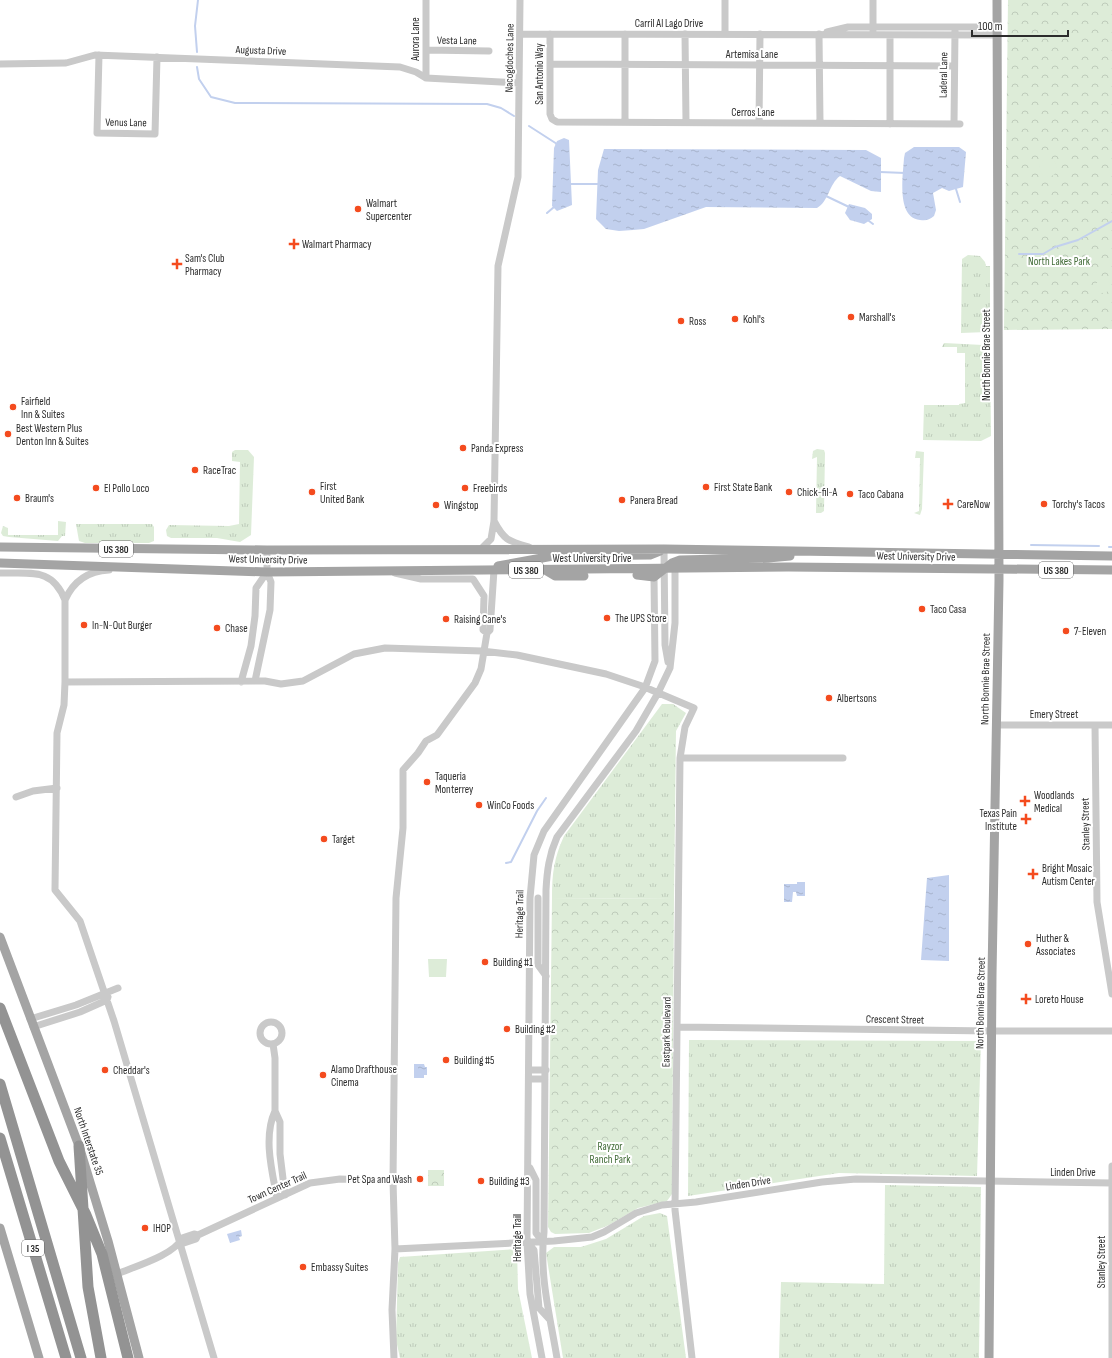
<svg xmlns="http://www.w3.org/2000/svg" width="1112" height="1358" font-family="'Sofia Sans Condensed',sans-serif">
<defs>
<pattern id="grass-tufts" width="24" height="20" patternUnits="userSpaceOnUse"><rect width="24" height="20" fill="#ddecd8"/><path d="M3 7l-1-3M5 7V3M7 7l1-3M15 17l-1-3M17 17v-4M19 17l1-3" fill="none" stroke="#becbba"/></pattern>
<pattern id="park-crowns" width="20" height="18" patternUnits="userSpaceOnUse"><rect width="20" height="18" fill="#ddecd8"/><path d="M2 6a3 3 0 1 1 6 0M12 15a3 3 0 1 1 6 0" fill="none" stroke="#becbba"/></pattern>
<pattern id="water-ripples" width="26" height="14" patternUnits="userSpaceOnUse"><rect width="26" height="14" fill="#c2d0ee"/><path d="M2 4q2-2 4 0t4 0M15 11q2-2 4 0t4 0" fill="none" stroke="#a7b3cc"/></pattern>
</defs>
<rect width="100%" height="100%" fill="#fff"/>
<path fill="url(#grass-tufts)" d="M968 255 980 256 985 262 986 266H990V326L987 332 961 333 962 259Z
M944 343 983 345 990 351 991 436 981 441 923 440 924 405H959V404L965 403V353H957V347H942Z
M817 449 824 450 825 453 824 511 821 513H816L817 457 812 459 813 451Z
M235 450H248L254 457 251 535 240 542 217 538H171L167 536 166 530 169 525 229 526 239 524 240 462 232 461V452Z
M916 451 924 452 922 509 920 515 914 513 919 511 920 458H915Z
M58 521 66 522 65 536H62L58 541 9 537 3 536 1 533 3 526 8 528V535H58Z
M76 524H152L154 527V541L149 543H85L79 541Z
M662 704H673L686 713 676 731 674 899 552 898C552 873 554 858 564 836Z
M689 1040 981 1041 977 1176 839 1173 688 1196Z
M885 1185 981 1187 979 1358H779L781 1282 884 1284Z
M660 1213 667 1216 686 1358H563L546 1253 554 1247H581L606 1239 644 1216Z
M517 1249 518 1289 532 1358H400L396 1340 398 1263 400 1257Z"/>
<path fill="url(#park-crowns)" d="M1008 0H1112V329L1004 330Z
M552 898 674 899 672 1194 667 1201 638 1208 609 1225 589 1233 555 1234 551 1232 548 1227Z
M428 1170H444V1186H428Z"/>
<path fill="#ddecd8" d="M1039 168a9 9 0 1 1 18 0a9 9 0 1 1-18 0Z
M1096 286a7 7 0 1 1 14 0a7 7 0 1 1-14 0Z
M428 959H447L446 977H429Z"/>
<path fill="url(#water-ripples)" d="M564 138 569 140 572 205 557 211 552 206 554 148 557 141Z
M914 147H959L966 152 963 187 949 191 942 188 933 193 936 210 934 216C929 220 926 221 920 220 896 218 903 175 904 158L905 153Z
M604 149 866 150 881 158V192L871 191 840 176C829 184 829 201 817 208L706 207 644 229 633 230 619 231 606 229 596 219 598 170Z
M849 204 865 208 872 214V219L864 224 850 220 845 213Z
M949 875V961L921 960 927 878Z
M797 882H805V896H797L796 892H793L792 902H784V884H797Z
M414 1064H424L425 1067H427V1075H424V1078H414Z
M241 1230 242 1236 239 1237 240 1240 230 1243 227 1234Z"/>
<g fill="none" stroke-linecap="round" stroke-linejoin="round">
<path stroke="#c2d0ee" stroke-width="2" d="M197 52 195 26 198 0
M197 67 199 79 211 97 235 103 487 104 501 108 514 116
M529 126 557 144
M880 172 905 173
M571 184H600
M956 189 960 202
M826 196 849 207
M547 213 554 207
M869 221 873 224
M1019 254H1043L1055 247 1078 240 1112 221
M1031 545 1099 546
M1109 547H1112
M506 863 511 862 537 811 546 798"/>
<path stroke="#c9c9c9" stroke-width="7" d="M873 0V30
M827 32 848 27H997
M520 34 997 35
M550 34V114L552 119 557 122 960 124
M625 34V122
M685 34 686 122
M725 34V0
M819 34 820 123
M426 50 489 51
M99 55 97 133 155 134 157 57
M0 64 66 63 95 55 400 67 416 72 426 78 519 83
M550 64 954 66
M426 78V0
M759 123 760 34
M890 124V35
M954 124 955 31
M494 521C504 540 508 541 529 547
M481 549 491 539 494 521 498 266 518 177 520 0
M664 549 665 645 668 662
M109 570C88 571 73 582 65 600V682L265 681 281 684 303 681 354 654 385 648 482 651 517 655 606 674 642 686 694 708 685 727 680 758 675 1210 692 1358
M0 573C31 574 52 567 65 600
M395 573 421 579H473L484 596 483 630 487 633
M255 681 270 610 271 582 267 572V550
M65 682 64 705 57 733 55 890 80 921 114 1021 214 1358
M241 682 251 646 255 616 256 588 267 572
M997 725H1112
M1095 725 1097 902 1112 994
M680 758H843
M16 797 33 791 57 788
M538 898V965L546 976
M30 1019 76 1005 118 988
M260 1033a11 11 0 1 1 22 0a11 11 0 1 1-22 0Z
M33 1027 80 1012 107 1000 108 997
M677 1027 991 1031H1112
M273 1044 275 1058V1111L280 1122V1154L285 1195
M529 1070H546
M529 1079H545
M275 1111C263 1137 272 1171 277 1198
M530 1168 536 1180V1233L543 1242
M180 1242 184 1243 196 1239 198 1235
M527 1242 534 1250 539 1308 550 1320
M395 1249 554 1241 592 1237 604 1232 636 1213 662 1205 696 1202 822 1182 856 1179 1112 1183
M117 1274C133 1267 175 1255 182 1238L194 1234 198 1235 310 1183 340 1179 393 1181
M394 1358 392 1310 395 1249 393 1181 396 898 403 828V770L418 753 426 741 437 735 475 683 481 669 487 633 490 630 494 570
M542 1358 530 1294 527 1242 530 898 534 855 544 831 645 688 655 661 654 577
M557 1358C550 1316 539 1275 544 1232L546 890C547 871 549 855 557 837L636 731 658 693 670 668 675 623V569
M1112 1358V1166"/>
<path stroke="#a4a4a4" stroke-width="9" d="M0 547 267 550 664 549 1112 556
M0 563 267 572 788 567 1112 570
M498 566 553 556 650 555 660 551
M545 570 555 576H584
M637 575 654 577 672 563 680 560 768 558 790 556
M0 937 79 1146 108 1241 139 1358
M0 1228 39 1358
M989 1358 992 975 999 580 997 0"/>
<path stroke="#939393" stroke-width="11" d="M0 1008 59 1161 86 1215 102 1254 128 1358
M0 1084 81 1358
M0 1138 66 1358
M79 1146 88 1287 101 1358"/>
</g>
<g fill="#f44b1e" stroke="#fff" stroke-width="1.5">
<circle cx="358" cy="209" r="4"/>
<path d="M292 238h4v4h4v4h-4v4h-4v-4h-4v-4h4z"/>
<path d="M175 258h4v4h4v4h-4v4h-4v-4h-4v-4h4z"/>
<circle cx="851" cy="317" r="4"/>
<circle cx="735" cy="319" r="4"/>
<circle cx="681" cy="321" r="4"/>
<circle cx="13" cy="407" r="4"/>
<circle cx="8" cy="434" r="4"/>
<circle cx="463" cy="448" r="4"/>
<circle cx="195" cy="470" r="4"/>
<circle cx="706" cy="487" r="4"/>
<circle cx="96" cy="488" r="4"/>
<circle cx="465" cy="488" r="4"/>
<circle cx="312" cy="492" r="4"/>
<circle cx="789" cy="492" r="4"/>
<circle cx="850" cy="494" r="4"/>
<circle cx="17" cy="498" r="4"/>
<circle cx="622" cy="500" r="4"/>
<path d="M946 498h4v4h4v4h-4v4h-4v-4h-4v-4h4z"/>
<circle cx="1044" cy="504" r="4"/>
<circle cx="436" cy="505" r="4"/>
<circle cx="922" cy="609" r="4"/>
<circle cx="607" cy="618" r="4"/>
<circle cx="446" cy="619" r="4"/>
<circle cx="84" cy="625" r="4"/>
<circle cx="217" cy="628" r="4"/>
<circle cx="1066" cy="631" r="4"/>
<circle cx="829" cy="698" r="4"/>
<circle cx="427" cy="782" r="4"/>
<path d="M1023 795h4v4h4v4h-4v4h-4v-4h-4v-4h4z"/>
<circle cx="479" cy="805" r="4"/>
<path d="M1024 813h4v4h4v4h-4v4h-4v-4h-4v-4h4z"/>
<circle cx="324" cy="839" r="4"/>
<path d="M1031 868h4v4h4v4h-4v4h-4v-4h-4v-4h4z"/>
<circle cx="1028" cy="944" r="4"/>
<circle cx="485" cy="962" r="4"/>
<path d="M1024 993h4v4h4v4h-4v4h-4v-4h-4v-4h4z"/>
<circle cx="507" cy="1029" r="4"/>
<circle cx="446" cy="1060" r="4"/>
<circle cx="105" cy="1070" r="4"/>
<circle cx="323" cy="1075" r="4"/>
<circle cx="420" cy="1179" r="4"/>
<circle cx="481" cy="1181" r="4"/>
<circle cx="145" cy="1228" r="4"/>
<circle cx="303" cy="1267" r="4"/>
</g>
<g text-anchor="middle" stroke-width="4" stroke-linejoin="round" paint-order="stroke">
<g fill="#fff" stroke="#6b6b6b" stroke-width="1">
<rect x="99" y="541" width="34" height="16" rx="3"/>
<rect x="509" y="562" width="34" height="16" rx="3"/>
<rect x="1039" y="562" width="34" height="16" rx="3"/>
<rect x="22" y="1240" width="22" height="16" rx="3"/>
</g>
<g font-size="10" font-weight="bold" fill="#2c2c2c">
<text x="116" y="553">US 380</text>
<text x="526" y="574">US 380</text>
<text x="1056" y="574">US 380</text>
<text x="33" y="1252">I 35</text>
</g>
<g font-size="11" fill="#2c2c2c" stroke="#fff">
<text x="669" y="27">Carril Al Lago Drive</text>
<text transform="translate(415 39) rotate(-90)" y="4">Aurora Lane</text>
<text transform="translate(457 40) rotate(1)" y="4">Vesta Lane</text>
<text transform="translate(261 50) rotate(2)" y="4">Augusta Drive</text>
<text x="752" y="58">Artemisa Lane</text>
<text transform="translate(509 58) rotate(-89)" y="4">Nacogdoches Lane</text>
<text transform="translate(539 74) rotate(-90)" y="4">San Antonio Way</text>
<text transform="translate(943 75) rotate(-89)" y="4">Laderal Lane</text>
<text x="753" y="116">Cerros Lane</text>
<text transform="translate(126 122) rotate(1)" y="4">Venus Lane</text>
<text transform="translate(986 355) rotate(-90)" y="4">North Bonnie Brae Street</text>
<text transform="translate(916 556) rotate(1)" y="4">West University Drive</text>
<text x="592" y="562">West University Drive</text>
<text transform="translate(268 559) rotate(1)" y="4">West University Drive</text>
<text transform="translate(985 679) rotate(-89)" y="4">North Bonnie Brae Street</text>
<text x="1054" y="718">Emery Street</text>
<text transform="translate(1085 824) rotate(-91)" y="4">Stanley Street</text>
<text transform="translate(519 914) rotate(-89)" y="4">Heritage Trail</text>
<text transform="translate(980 1003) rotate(-89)" y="4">North Bonnie Brae Street</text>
<text transform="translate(895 1019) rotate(1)" y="4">Crescent Street</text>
<text transform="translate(666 1032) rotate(-89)" y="4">Eastpark Boulevard</text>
<text transform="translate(89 1141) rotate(71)" y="4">North Interstate 35</text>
<text x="1073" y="1176">Linden Drive</text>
<text transform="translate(748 1183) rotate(-9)" y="4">Linden Drive</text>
<text transform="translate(277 1187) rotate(-24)" y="4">Town Center Trail</text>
<text transform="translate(517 1238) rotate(-90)" y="4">Heritage Trail</text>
<text transform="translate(1101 1262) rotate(-90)" y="4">Stanley Street</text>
</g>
<g font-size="11" fill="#2c2c2c" stroke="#fff" text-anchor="start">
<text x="366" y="207">Walmart<tspan x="366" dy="13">Supercenter</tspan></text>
<text x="302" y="248">Walmart Pharmacy</text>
<text x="185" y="262">Sam's Club<tspan x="185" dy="13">Pharmacy</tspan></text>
<text x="859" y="321">Marshall's</text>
<text x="743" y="323">Kohl's</text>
<text x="689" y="325">Ross</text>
<text x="21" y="405">Fairfield<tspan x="21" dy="13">Inn &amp; Suites</tspan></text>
<text x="16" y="432">Best Western Plus<tspan x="16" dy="13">Denton Inn &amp; Suites</tspan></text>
<text x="471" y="452">Panda Express</text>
<text x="203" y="474">RaceTrac</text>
<text x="320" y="490">First<tspan x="320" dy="13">United Bank</tspan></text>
<text x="714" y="491">First State Bank</text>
<text x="104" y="492">El Pollo Loco</text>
<text x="473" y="492">Freebirds</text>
<text x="797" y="496">Chick-fil-A</text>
<text x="858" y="498">Taco Cabana</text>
<text x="25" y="502">Braum's</text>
<text x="630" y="504">Panera Bread</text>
<text x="957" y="508">CareNow</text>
<text x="1052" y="508">Torchy's Tacos</text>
<text x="444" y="509">Wingstop</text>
<text x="930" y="613">Taco Casa</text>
<text x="615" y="622">The UPS Store</text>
<text x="454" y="623">Raising Cane's</text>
<text x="92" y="629">In-N-Out Burger</text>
<text x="225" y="632">Chase</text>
<text x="1074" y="635">7-Eleven</text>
<text x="837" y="702">Albertsons</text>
<text x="435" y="780">Taqueria<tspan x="435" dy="13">Monterrey</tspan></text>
<text x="1034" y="799">Woodlands<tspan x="1034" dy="13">Medical</tspan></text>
<text x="487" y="809">WinCo Foods</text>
<text x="1017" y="817" text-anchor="end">Texas Pain<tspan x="1017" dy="13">Institute</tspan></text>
<text x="332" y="843">Target</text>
<text x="1042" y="872">Bright Mosaic<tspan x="1042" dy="13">Autism Center</tspan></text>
<text x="1036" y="942">Huther &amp;<tspan x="1036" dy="13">Associates</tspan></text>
<text x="493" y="966">Building #1</text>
<text x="1035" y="1003">Loreto House</text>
<text x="515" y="1033">Building #2</text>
<text x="454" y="1064">Building #5</text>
<text x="331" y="1073">Alamo Drafthouse<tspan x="331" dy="13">Cinema</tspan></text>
<text x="113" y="1074">Cheddar's</text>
<text x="412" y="1183" text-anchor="end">Pet Spa and Wash</text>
<text x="489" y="1185">Building #3</text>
<text x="153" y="1232">IHOP</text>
<text x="311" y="1271">Embassy Suites</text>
</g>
<g font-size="11" fill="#406b36" stroke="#fff">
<text x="1059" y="265">North Lakes Park</text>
<text x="610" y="1150">Rayzor<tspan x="610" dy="13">Ranch Park</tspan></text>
</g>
</g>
<path d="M972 30v6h96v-6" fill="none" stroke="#2c2c2c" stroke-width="2"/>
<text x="978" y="30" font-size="12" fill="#2c2c2c" stroke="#ffffff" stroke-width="3" paint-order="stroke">100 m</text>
</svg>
